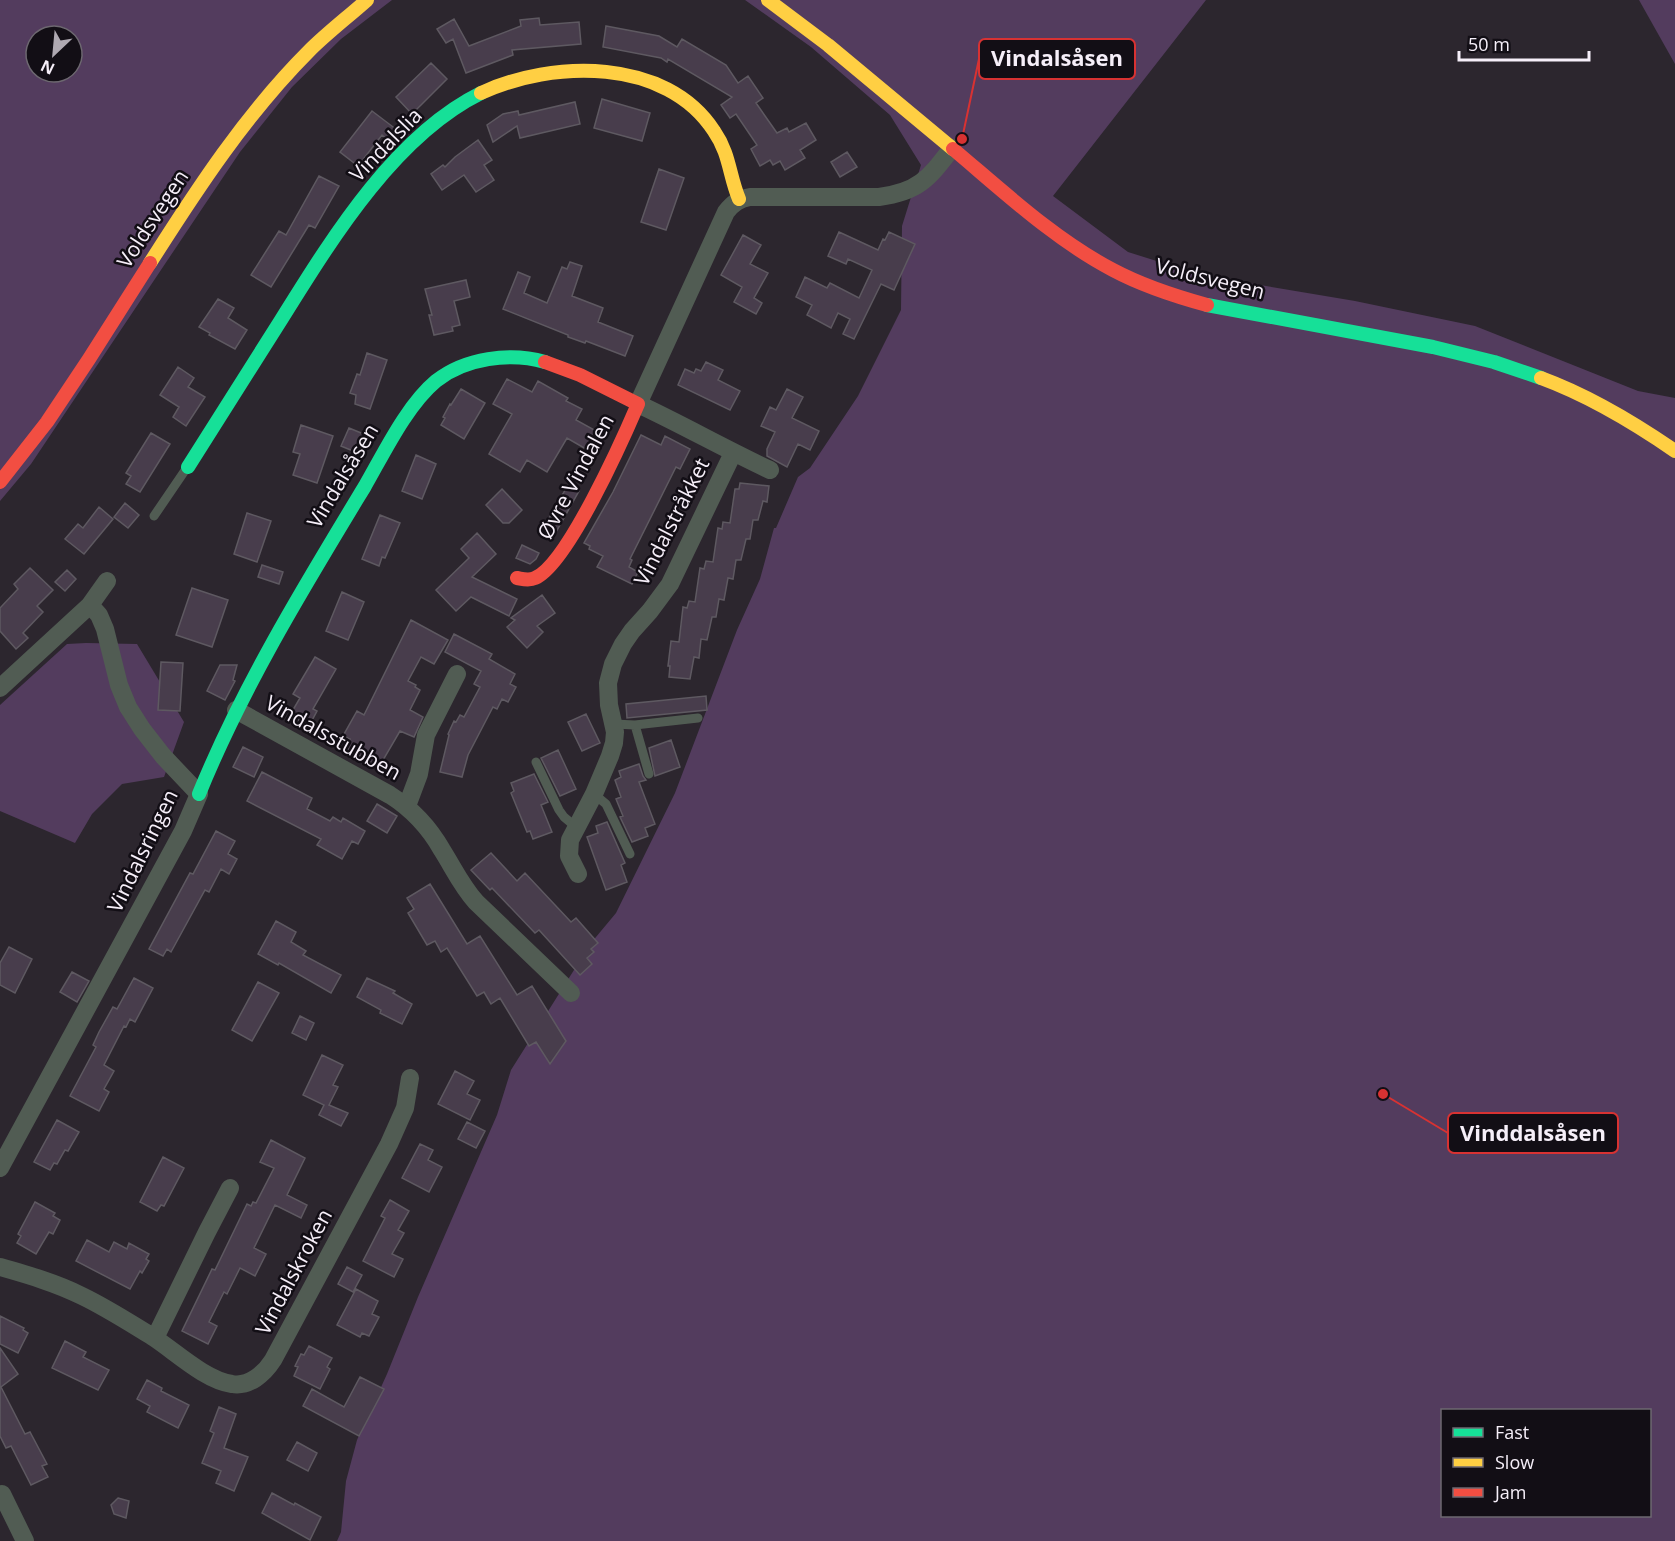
<svg xmlns="http://www.w3.org/2000/svg" width="1675" height="1541" font-family="'Open Sans',sans-serif">
<rect width="100%" height="100%" fill="#2c262e"/>
<path fill="#533c5e" fill-rule="evenodd" d="M0 0H392L341 39 292 87 240 152 31 464 0 501ZM36 36H72V72H36Z
M745 0H1206L1053 196 1128 252 1201 275 1355 301 1475 326 1638 391 1675 398V1541H337L341 1532 346 1481 357 1440 387 1374 418 1297 497 1115 511 1070 591 943 616 913 675 793 737 630 760 579 774 528H776L798 477 810 468 858 396 901 310 902 226 921 165 890 115 811 47ZM1442 1410H1650V1516H1442Z
M1639 0H1675V64Z
M86 643 137 644 184 722 164 777 122 784 92 814 75 843 0 811V705L67 644Z"/>
<path fill="#483d4c" stroke="#5e5961" stroke-width="1.5" d="M539 18 540 25 579 22 581 44 512 50 513 55 466 73 453 39 446 43 437 29 454 19 469 46 521 26 520 20Z
M606 26 659 36 677 47 682 39 726 65 738 83 748 76 763 98 756 103 777 133 787 128 789 132 806 123 816 140 800 150 805 158 785 170 780 161 773 165 770 160 760 166 751 149 757 145 736 114 730 118 721 105 732 97 668 59 667 62 661 58 603 47Z
M431 63 447 79 412 114 396 97Z
M602 99 650 113 642 141 594 128Z
M575 102 580 124 520 138 517 126 493 142 487 125 503 114 518 111 519 115Z
M372 111 401 133 392 143 382 135 358 166 340 152Z
M478 140 492 160 484 165 494 180 476 192 464 175 442 190 431 174 443 165 445 167 455 157Z
M847 152 857 167 840 177 831 162Z
M659 169 684 178 666 230 641 222Z
M319 176 339 186 315 228 309 225 271 287 251 275 279 231 286 235Z
M839 232 878 250 883 239 885 240 889 232 915 244 894 290 881 284 854 339 843 334 850 319 838 313 831 328 807 315 812 305 796 297 805 277 827 288 830 283 859 298 872 270 848 259 846 264 828 256Z
M743 235 761 245 750 264 768 273 754 298 762 303 756 314 734 302 742 287 721 275Z
M570 262 582 266 572 296 603 308 598 322 633 336 625 356 586 341 585 343 568 337V335L503 309 518 272 530 277 524 293 547 303 562 267 567 269Z
M466 280 470 297 454 301 460 325 452 327 453 331 434 335 429 315H432L425 289Z
M218 299 234 308 228 318 247 330 235 349 209 335 210 333 199 327Z
M367 353 387 360 370 409 355 404 356 395 350 393 357 374 360 375Z
M706 362 723 370 718 380 740 391 730 410 678 385 685 369 694 373 696 369 701 371Z
M178 367 194 378 188 387 205 397 186 426 173 417 179 407 160 395Z
M507 379 532 392 538 381 568 398 566 401 582 409 576 420 598 432 593 443 586 449 567 438 547 472 527 460 520 472 489 454 512 414 493 404Z
M461 389 485 403 464 439 441 425 445 418 443 417 450 404 451 405Z
M787 389 803 397 792 418 819 431 810 450 798 444 787 467 767 456V449L775 432 761 426 770 407 776 410Z
M301 425 333 436 317 483 293 475 300 454 293 452Z
M349 428 366 435 358 453 341 446Z
M151 433 170 444 140 492 126 484 131 476 126 473Z
M641 435 661 445 665 436 690 449 680 469 676 467 630 559 632 560 629 567 638 572 632 584 597 567 603 556 589 549 590 546 584 543 613 492Z
M416 455 436 464 422 499 402 491Z
M740 483 769 486 767 502 763 501 758 520H753L750 539H746L741 560H736L733 579 728 578 724 600 719 599 716 617H712L707 640 701 639 699 658 694 657 690 679 669 677 670 666H668L671 641 679 642 683 607 687 608 689 601 695 602 700 568 704 569 706 561 713 562 718 528 722 529 723 522 730 523 735 489H739Z
M568 485 579 491 555 534 544 527Z
M502 489 522 510 509 523H503L486 505Z
M125 503 139 515 128 528 114 517Z
M99 507 113 519 84 554 65 539 78 524 83 528Z
M247 513 271 521 257 562 234 554Z
M380 515 400 523 385 558 382 557 379 566 362 559Z
M477 533 496 554 472 577 517 599 509 616 471 597 456 611 436 590 469 558 461 549Z
M522 545 539 553 536 559 530 564 516 558Z
M262 565 283 572 279 584 258 577Z
M30 568 53 590 37 606 43 612 23 633 28 638 16 649 0 631V608L18 589 14 584Z
M67 570 76 579 65 591 55 582Z
M192 588 228 600 212 647 176 635Z
M342 592 364 602 348 640 326 631Z
M542 595 555 613 537 626 543 632 527 648 507 627 515 620 511 618Z
M411 620 448 640 434 664 421 657 408 681 416 685 415 687 420 690 410 710 423 717 414 737 400 731 379 767 345 747 350 739 343 736 357 711 364 715Z
M454 634 492 654 489 659 515 674 510 684 516 687 508 702 502 699 497 709 493 707 468 755 462 777 440 772 449 735 448 734 454 721 456 722 460 715 464 717 480 687 474 684 481 671 445 652Z
M315 657 336 669 313 709 317 711 309 726 290 715 300 698 293 694Z
M161 662 183 663 180 711 158 710Z
M220 665H237L233 680 235 681 225 700 207 691Z
M706 696 707 710 627 718 626 704Z
M586 714 600 743 582 751 568 722Z
M671 740 680 767 655 776 649 748Z
M243 747 263 757 254 777 233 767Z
M558 750 576 789 560 796 541 758Z
M639 764 643 776 646 780 639 782 655 824 645 828 648 836 632 842 620 817 623 816 616 799 621 797 615 780 621 777 619 771Z
M262 772 312 798 307 809 330 821 333 817 341 822 343 818 365 831 358 844 352 841 342 859 317 845 321 839 247 801Z
M534 774 548 802 541 805 552 832 533 839 530 831 527 832 511 793 514 791 511 783Z
M377 804 397 816 387 833 367 821Z
M607 822 625 863 621 865 627 882 606 890 587 837 598 833 596 826Z
M216 831 235 841 228 854 237 859 229 874 221 869 209 892 205 890 171 952 167 949 163 956 149 949 190 873 193 874Z
M491 853 517 881 525 873 571 922 576 918 598 943 591 949 594 952 587 958 592 964 580 975 539 930 535 933 492 888 490 890 471 870Z
M430 884 467 944 480 936 517 995 532 986 566 1041 550 1064 536 1042 529 1046 500 998 491 1004 484 992 477 996 447 948 441 952 435 941 427 945 408 913 414 909 407 898Z
M276 921 296 932 291 942 306 951 303 955 341 975 331 993 279 963 278 965 258 954Z
M9 947 32 959 15 993 0 985V963Z
M72 972 89 981 77 1002 60 992Z
M134 978 153 988 135 1022 130 1019 126 1027 124 1026 104 1065 114 1071 104 1089 109 1092 99 1111 70 1096 96 1047 93 1045 99 1032 113 1007 117 1009Z
M367 978 395 991 393 993 412 1004 402 1024 380 1013 381 1010 357 997Z
M258 982 279 993 252 1041 232 1030Z
M300 1016 314 1023 306 1040 292 1033Z
M322 1055 343 1065 333 1085 338 1087 329 1105 348 1113 341 1126 319 1115 324 1105 303 1095Z
M455 1071 474 1081 467 1094 480 1100 470 1120 438 1104Z
M57 1120 79 1132 68 1151 65 1150 57 1164 54 1163 50 1170 34 1162Z
M467 1122 485 1131 476 1148 458 1139Z
M271 1140 305 1158 287 1195 307 1205 301 1218 275 1205 254 1248 266 1254 255 1276 240 1268 227 1294 224 1292 209 1322 217 1326 208 1344 182 1331 212 1269 215 1270 247 1204 251 1206 253 1202 256 1203 274 1168 260 1162Z
M420 1144 433 1150 428 1160 442 1167 429 1192 402 1178Z
M163 1157 184 1168 164 1206 161 1205 157 1211 140 1202Z
M390 1200 409 1211 398 1230 404 1233 392 1254 403 1259 394 1277 363 1261 385 1218 381 1216Z
M35 1202 55 1213 53 1216 60 1220 53 1234 49 1232 36 1254 17 1243 21 1236 18 1234Z
M87 1240 109 1252 114 1242 127 1249 129 1243 149 1254 146 1259 149 1261 142 1273 140 1271 130 1289 76 1261Z
M347 1267 362 1275 353 1292 338 1284Z
M356 1289 378 1301 372 1314 379 1317 369 1336 362 1333 360 1337 337 1325Z
M0 1316 24 1328 23 1330 28 1333 18 1353 0 1344Z
M65 1341 86 1352 83 1357 109 1370 98 1390 52 1368Z
M309 1346 332 1358 327 1367 330 1369 320 1389 294 1376 298 1367 295 1366 301 1354 304 1355Z
M0 1348 18 1374 1 1387 25 1434 30 1432 47 1464 42 1466 48 1477 31 1485 11 1446 6 1448 0 1436Z
M360 1377 384 1389 359 1436 303 1406 312 1389 344 1407Z
M147 1380 162 1388 161 1391 189 1405 178 1428 147 1412 150 1406 137 1399Z
M219 1407 236 1414 224 1448 248 1457 234 1491 216 1483 221 1471 202 1463 214 1433 210 1431Z
M297 1442 317 1453 308 1471 287 1460Z
M272 1493 294 1505 295 1503 321 1517 310 1540 262 1513Z
M118 1498 129 1501 126 1518 114 1514 111 1505Z"/>
<g fill="none" stroke-linecap="round" stroke-linejoin="round">
<path stroke="#515c53" stroke-width="9" d="M154 516 186 469
M614 724 635 725 698 718
M635 725 649 774
M536 762 559 810 564 817 576 827
M594 794 606 804 630 854"/>
<path stroke="#515c53" stroke-width="18" d="M770 470C725 449 683 425 638 404L726 212C733 203 739 199 750 197H879C919 192 929 178 952 148
M90 605 107 581
M0 688 90 605 99 615 105 629 119 685 128 707 142 729 163 756 199 794 183 831 0 1168
M236 710 390 795C412 809 429 827 442 850 454 869 461 885 476 902L571 993
M407 806 419 774 426 735 457 674
M578 874 569 856 570 840 594 794 610 756 614 743 615 732 609 705 608 683 613 664 623 644 632 631 650 611 670 584 733 453
M0 1267C28 1275 56 1283 82 1296 107 1308 130 1323 153 1337 176 1352 205 1380 232 1384 249 1387 264 1374 273 1360L389 1144 405 1108 410 1078
M155 1338 207 1232 230 1188
M2 1494 25 1541"/>
<path stroke="#16e098" stroke-width="14" d="M1207 305 1433 347 1494 362 1541 378
M188 467C219 418 250 369 281 320 331 240 394 136 481 93
M199 794C243 686 305 585 365 486 384 453 407 405 436 381 465 358 510 352 545 362"/>
<path stroke="#ffcf43" stroke-width="14" d="M768 0 828 45 953 149
M481 93C552 60 666 57 714 131 730 154 729 175 739 199
M150 263C197 189 246 114 309 51 327 33 348 17 367 0
M1541 378C1590 396 1633 422 1675 451"/>
<path stroke="#f24e42" stroke-width="14" d="M953 149C1004 192 1054 239 1113 270 1143 286 1174 296 1207 305
M0 482 47 422 89 359 150 263
M517 578C523 579 529 581 535 578 567 565 623 439 638 404L580 375 545 362"/>
</g>
<g text-anchor="middle" stroke-width="5" stroke-linejoin="round" paint-order="stroke">
<g font-size="21" fill="#f6eff9" stroke="#120e15">
<text transform="translate(386 145) rotate(-46)" y="7">Vindalslia</text>
<text transform="translate(153 219) rotate(-57)" y="7">Voldsvegen</text>
<text transform="translate(1210 279) rotate(14)" y="7">Voldsvegen</text>
<text transform="translate(343 476) rotate(-59)" y="7">Vindalsåsen</text>
<text transform="translate(576 477) rotate(-62)" y="7">Øvre Vindalen</text>
<text transform="translate(672 522) rotate(-63)" y="7">Vindalstråkket</text>
<text transform="translate(333 738) rotate(29)" y="7">Vindalsstubben</text>
<text transform="translate(143 851) rotate(-64)" y="7">Vindalsringen</text>
<text transform="translate(294 1272) rotate(-62)" y="7">Vindalskroken</text>
</g>
</g>
<path fill="none" stroke="#d83232" stroke-width="2" d="M962 139L979 59M1383 1094L1448 1133"/>
<g fill="#d83232" stroke="#120e15" stroke-width="2">
<circle cx="962" cy="139" r="6"/>
<circle cx="1383" cy="1094" r="6"/>
</g>
<g fill="#120e15" stroke="#d83232" stroke-width="2">
<rect x="979" y="39" width="156" height="40" rx="6"/>
<rect x="1448" y="1113" width="170" height="40" rx="6"/>
</g>
<g font-size="22" text-anchor="middle" font-weight="bold" fill="#f6eff9">
<text x="1057" y="66">Vindalsåsen</text>
<text x="1533" y="1141">Vinddalsåsen</text>
</g>
<rect x="1441" y="1409" width="210" height="108" fill="#120e15" stroke="#6d6870" stroke-width="1.5"/>
<rect x="1453" y="1428" width="30" height="9" fill="#16e098" stroke="#6d6870" stroke-width="1.5"/>
<text x="1495" y="1439" font-size="18" fill="#f6eff9">Fast</text>
<rect x="1453" y="1458" width="30" height="9" fill="#ffcf43" stroke="#6d6870" stroke-width="1.5"/>
<text x="1495" y="1469" font-size="18" fill="#f6eff9">Slow</text>
<rect x="1453" y="1488" width="30" height="9" fill="#f24e42" stroke="#6d6870" stroke-width="1.5"/>
<text x="1495" y="1499" font-size="18" fill="#f6eff9">Jam</text>
<g transform="translate(54 54) rotate(206)"><circle r="28" fill="#120e15" stroke="#6d6870" stroke-width="1.5"/>
<path d="M0-4.5L10 22L0 15L-10 22Z" fill="#afa9b2"/>
<text y="-9" font-size="16" font-weight="bold" text-anchor="middle" fill="#f6eff9">N</text>
</g>
<path d="M1459 51v9h130v-9" fill="none" stroke="#f6eff9" stroke-width="3"/>
<text x="1468" y="51" font-size="18" fill="#f6eff9" stroke="#120e15" stroke-width="4.5" paint-order="stroke">50 m</text>
</svg>
